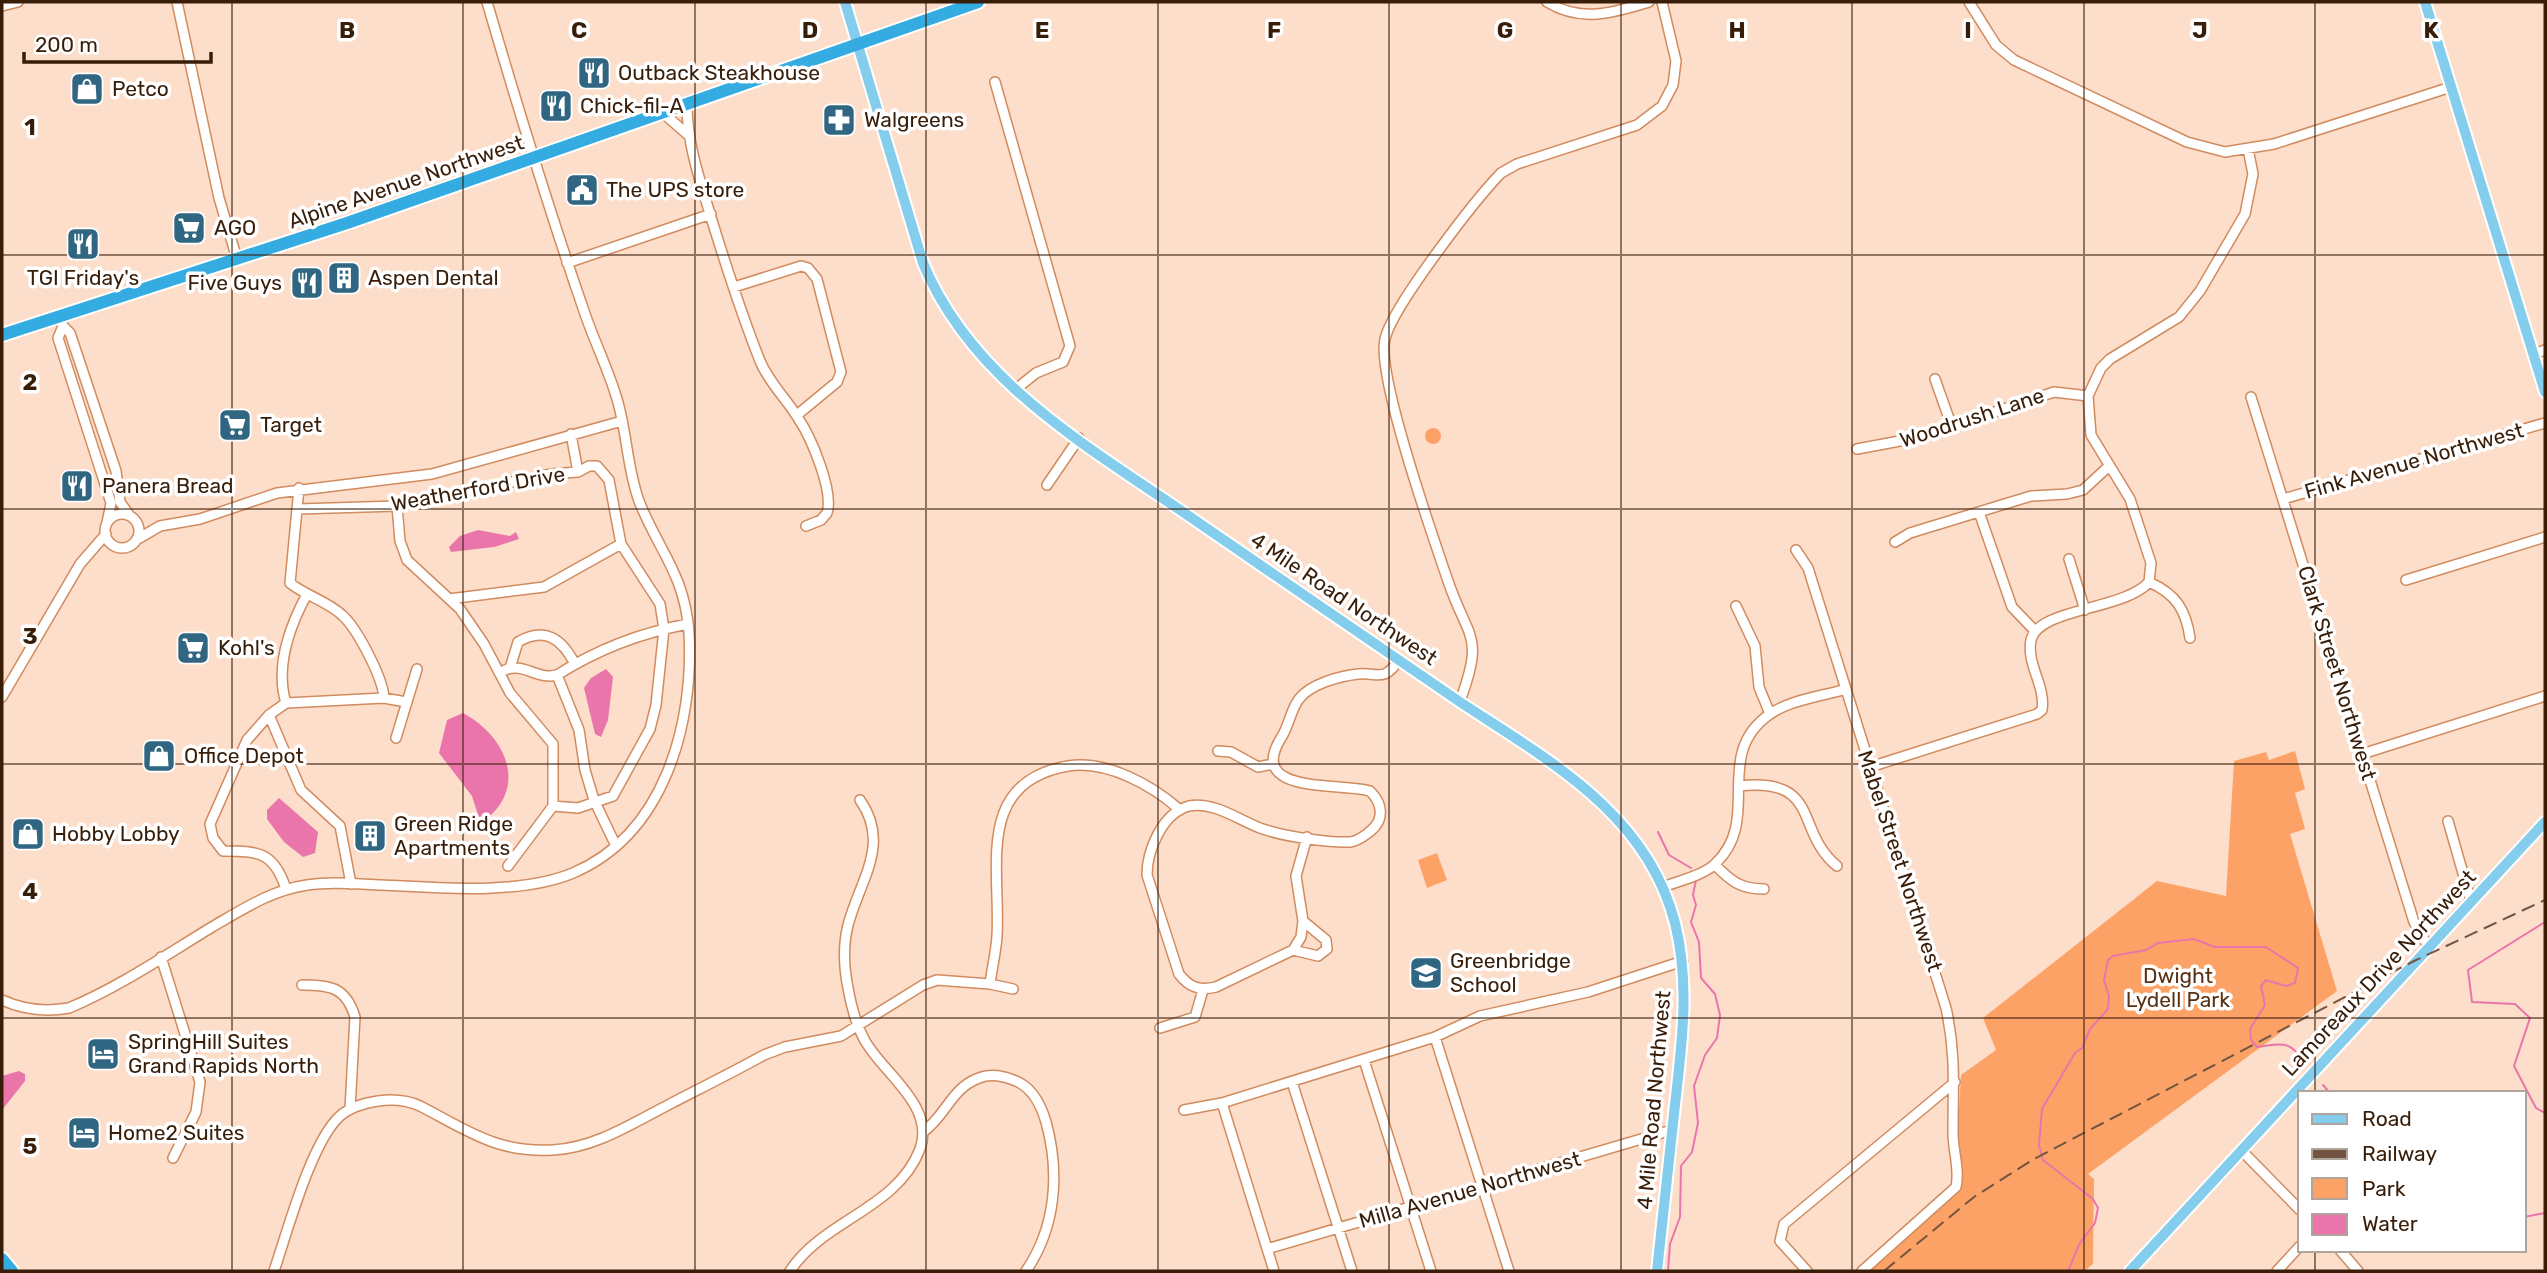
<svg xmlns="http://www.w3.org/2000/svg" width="2547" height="1273" font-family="Rubik,sans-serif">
<rect width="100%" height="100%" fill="#fcdecb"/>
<path fill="#fda266" d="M1425 436a8 8 0 1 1 16 0a8 8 0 1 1-16 0Z
M2295 751 2305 789 2295 793 2305 829 2290 834 2337 991 2088 1174 2094 1179 2093 1264 2084 1271H1866L1948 1202 1961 1187 1957 1146 1961 1075 1996 1050 1983 1018 2157 881 2226 896 2234 761 2266 752 2269 760Z
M1437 853 1447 880 1427 888 1418 860Z"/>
<path fill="#ea75ab" d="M478 530 510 536 516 532 519 539 494 547 451 552 449 547 460 536Z
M606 669 613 677 608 720 601 737 595 734 584 688 591 678Z
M463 713C506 736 529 787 484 821L479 818 472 796 439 753 447 720Z
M279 798 318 832 315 853 303 857 284 842 267 819V810Z
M19 1071 25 1074V1081L2 1110V1076Z"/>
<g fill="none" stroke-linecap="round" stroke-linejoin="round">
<path stroke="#ea75ab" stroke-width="2" d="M1658 832 1669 855 1691 868
M2545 922 2468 970 2472 1002 2515 1004 2530 1018 2514 1066 2536 1108 2545 1113
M2323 1085 2330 1093
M2524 1217 2545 1213
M1668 1271 1670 1244 1680 1217 1681 1166 1692 1152 1698 1123 1694 1086 1705 1055 1717 1038 1720 1015 1715 994 1701 978 1699 942 1691 922 1696 905 1693 895 1696 880
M2068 1271 2080 1243 2095 1223 2098 1208 2093 1199 2043 1160 2039 1145 2042 1109 2075 1053 2082 1048 2090 1029 2108 1009 2109 996 2104 980 2108 960 2113 956 2146 950 2158 943 2194 939 2215 947H2266L2298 968 2295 983 2286 986 2266 980 2261 986 2265 1005 2250 1029 2251 1040 2257 1047C2281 1044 2290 1039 2303 1062"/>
<defs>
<path id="minor" d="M177 2 219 198 237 259
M1547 2C1581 23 1613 13 1649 2
M1969 2 1996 45 2014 60 2187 142 2225 152 2274 144 2451 87
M2 6 18 2
M995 82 1070 346 1063 362 1036 373 1016 389
M687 105C687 143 699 177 710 214 725 263 741 313 760 361 769 383 786 398 798 418 811 437 834 491 827 513L821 520 806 526
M663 113 687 134
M567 263 711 214
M734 287 801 266 808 268 817 279 841 372 837 382 797 415
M60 316 63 326 70 333 116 471 120 502 130 516
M63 326 58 338 111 503 107 523
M2533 354 2545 350
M1935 379 1952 427
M2251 397 2414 922 2428 946
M1857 449 1921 437 2054 392 2088 396
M1047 485 1079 438
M299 488 290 583C306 596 327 601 342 615 357 628 383 678 384 698
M2283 499 2545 423
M397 506 400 541 407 560 460 609 484 644 510 693 553 744V806L508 866
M298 509 397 506 551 474 578 472 571 434
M1979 512 2012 607 2035 631
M105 531a17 17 0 1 1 34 0a17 17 0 1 1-34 0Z
M136 540 160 526 200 519 277 493 432 474 622 421
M1895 542 1910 533 2031 496 2067 494 2083 490 2108 467
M1796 550 1808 568 1946 1008C1956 1054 1953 1087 1953 1133 1953 1151 1960 1170 1956 1187L1862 1271
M2069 559 2085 610
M2406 580 2545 537
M2149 582C2176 594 2186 610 2190 638
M449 599 544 587 621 544
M1736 606 1755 646 1759 687 1770 714
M510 668 518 642C545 626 562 639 575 664
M505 670C524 662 536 680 557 675
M2 697 80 564 106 534
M1460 701C1485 634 1468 640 1448 581 1433 537 1376 375 1385 339 1392 307 1475 200 1501 173L1517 164 1637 125 1662 106 1673 85 1676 61 1662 2
M286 703C275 667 289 628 306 596
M269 715 301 790 340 826 351 884
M396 738 417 669
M1218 751 1231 752 1258 767 1273 764
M2362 754 2545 696
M1870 767 2037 714 2042 710C2046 686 2026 664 2031 640 2038 608 2125 610 2149 582L2151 563 2130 499 2091 435 2088 396 2101 368 2110 359 2179 317 2200 291 2245 214 2253 174 2248 149
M1739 786C1822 777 1794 831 1837 866
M553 806 578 808 613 796 650 729 656 705 664 629 660 604 621 544 609 480 597 466H589L578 472
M2448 821 2471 901
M1307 837 1296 876 1303 921 1301 937 1293 950 1216 987C1199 991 1189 987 1179 974L1147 875C1147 851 1162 813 1189 806 1213 801 1239 820 1260 828 1282 836 1327 843 1350 842 1359 841 1376 829 1379 820 1383 808 1378 799 1370 791 1339 782 1246 795 1281 738 1289 726 1291 709 1299 699 1310 684 1340 676 1358 674 1379 672 1383 683 1399 660
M616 846 594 800 585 770 579 730 557 675C598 649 639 633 688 624
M1715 865C1731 881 1740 889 1764 889
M1663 887C1678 881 1705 875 1716 863 1763 818 1711 755 1770 714 1790 700 1823 696 1846 689
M286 889C274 852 259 851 223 851L213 838 210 824 247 740 269 715 286 703 384 698 406 702
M1293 950 1318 956 1327 949 1326 940 1303 921
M161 957 200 1082 196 1112 173 1158
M990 984C992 968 996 952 997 936 1001 869 974 782 1068 766 1107 760 1152 785 1180 810
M302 985C330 985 346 987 355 1017L350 1109
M2 1000C24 1010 46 1012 69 1008 119 987 166 955 212 927 243 909 272 890 307 885 331 881 357 884 382 885 439 888 521 895 573 873 665 834 694 723 689 633 685 574 658 550 639 501 627 468 627 432 617 399 608 368 593 339 583 308 548 207 517 105 487 2
M1160 1028 1195 1017 1203 990
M1435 1037 1509 1271
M1364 1060 1431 1271
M1292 1082 1352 1271
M1222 1103 1274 1271
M1184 1110 1222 1103 1435 1037 1480 1016 1588 992 1683 961
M923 1132C946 1116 951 1088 979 1078 990 1073 1005 1076 1016 1081 1033 1088 1041 1105 1046 1122 1060 1173 1056 1227 1026 1271
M2242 1151 2300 1210
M1267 1249 1672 1130
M2340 1250 2358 1271
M274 1271C287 1233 311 1142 340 1116 350 1107 365 1103 378 1101 392 1099 407 1100 420 1106 467 1130 496 1153 553 1150 595 1148 633 1123 670 1104 701 1088 733 1072 764 1055L785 1047 841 1036 923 985 937 980 990 984 1013 989
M790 1271C823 1220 897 1209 920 1149 936 1105 881 1072 864 1039 856 1024 851 1005 848 988 844 968 843 945 848 925 860 880 891 844 860 800
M1807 1271 1780 1241 1784 1224 1955 1082
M2277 1271 2300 1246"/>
<path id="major" d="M845 2 923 263C973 385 1096 451 1199 523 1286 583 1373 643 1460 702 1548 760 1647 813 1675 923 1691 987 1681 1049 1674 1114 1668 1166 1663 1219 1657 1271
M2425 2 2545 392
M2130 1271 2545 822"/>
<path id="highway" d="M2 335 347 223 978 2
M2 1259 12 1271"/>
</defs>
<use href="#minor" stroke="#d18b5e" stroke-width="12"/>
<use href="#major" stroke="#fff" stroke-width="14"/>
<use href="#highway" stroke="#fff" stroke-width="16"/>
<use href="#minor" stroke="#fff" stroke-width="9"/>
<use href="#major" stroke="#85cded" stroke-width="10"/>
<use href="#highway" stroke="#34abe1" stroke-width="12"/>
<path stroke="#715541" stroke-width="2" stroke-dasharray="14 7" stroke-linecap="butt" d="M1884 1271 1974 1197 2034 1159 2414 961 2545 900"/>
</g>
<path fill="none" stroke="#381d09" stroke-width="2" stroke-opacity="0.55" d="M232 2V1271M463 2V1271M695 2V1271M926 2V1271M1158 2V1271M1389 2V1271M1621 2V1271M1852 2V1271M2084 2V1271M2315 2V1093M2 255H2545M2 509H2545M2 764H2545M2 1018H2545M2315 1250V1271"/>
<defs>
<symbol id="restaurant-square" viewBox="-11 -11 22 22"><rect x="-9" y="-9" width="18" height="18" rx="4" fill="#306681" stroke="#fff"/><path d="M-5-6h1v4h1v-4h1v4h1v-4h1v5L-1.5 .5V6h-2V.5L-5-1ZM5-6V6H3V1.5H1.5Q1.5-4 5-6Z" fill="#fff"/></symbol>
<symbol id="shop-square" viewBox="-11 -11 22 22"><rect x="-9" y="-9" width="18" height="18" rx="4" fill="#306681" stroke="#fff"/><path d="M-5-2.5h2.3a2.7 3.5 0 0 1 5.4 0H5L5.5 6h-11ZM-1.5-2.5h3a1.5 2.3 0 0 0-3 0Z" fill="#fff"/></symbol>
<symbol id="pharmacy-square" viewBox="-11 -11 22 22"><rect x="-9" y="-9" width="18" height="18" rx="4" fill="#306681" stroke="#fff"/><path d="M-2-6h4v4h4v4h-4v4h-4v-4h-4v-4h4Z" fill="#fff"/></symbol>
<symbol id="civic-square" viewBox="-11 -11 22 22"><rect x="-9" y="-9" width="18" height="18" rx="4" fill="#306681" stroke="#fff"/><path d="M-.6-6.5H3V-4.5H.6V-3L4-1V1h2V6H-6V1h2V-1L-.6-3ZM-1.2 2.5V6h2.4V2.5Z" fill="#fff"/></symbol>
<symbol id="supermarket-square" viewBox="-11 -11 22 22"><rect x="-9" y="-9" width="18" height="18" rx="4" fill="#306681" stroke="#fff"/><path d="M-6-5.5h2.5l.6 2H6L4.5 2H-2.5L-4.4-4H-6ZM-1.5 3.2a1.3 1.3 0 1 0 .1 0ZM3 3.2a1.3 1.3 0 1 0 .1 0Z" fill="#fff"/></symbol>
<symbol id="building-square" viewBox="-11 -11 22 22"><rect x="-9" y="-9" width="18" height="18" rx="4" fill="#306681" stroke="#fff"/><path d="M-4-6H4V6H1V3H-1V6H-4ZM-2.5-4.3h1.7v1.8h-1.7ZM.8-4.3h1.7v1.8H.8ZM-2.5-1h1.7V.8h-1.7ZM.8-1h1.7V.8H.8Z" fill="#fff"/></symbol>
<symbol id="school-square" viewBox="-11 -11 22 22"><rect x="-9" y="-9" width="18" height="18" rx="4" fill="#306681" stroke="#fff"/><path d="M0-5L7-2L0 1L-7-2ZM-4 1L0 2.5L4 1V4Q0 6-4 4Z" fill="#fff"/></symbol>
<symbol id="hotel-square" viewBox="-11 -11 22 22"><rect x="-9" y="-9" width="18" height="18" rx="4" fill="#306681" stroke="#fff"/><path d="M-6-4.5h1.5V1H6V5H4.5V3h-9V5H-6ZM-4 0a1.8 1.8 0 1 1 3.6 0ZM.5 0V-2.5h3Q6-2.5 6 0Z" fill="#fff"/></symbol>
</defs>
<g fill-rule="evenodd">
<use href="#restaurant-square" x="575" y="54" width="38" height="38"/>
<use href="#shop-square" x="68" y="70" width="38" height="38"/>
<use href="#restaurant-square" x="537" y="87" width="38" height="38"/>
<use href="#pharmacy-square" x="820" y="101" width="38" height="38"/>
<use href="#civic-square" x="563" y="171" width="38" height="38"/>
<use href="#supermarket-square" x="170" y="209" width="38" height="38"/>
<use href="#restaurant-square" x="64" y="225" width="38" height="38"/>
<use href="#building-square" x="325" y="259" width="38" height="38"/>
<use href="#restaurant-square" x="288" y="264" width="38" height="38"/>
<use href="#supermarket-square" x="216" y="406" width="38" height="38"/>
<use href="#restaurant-square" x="58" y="467" width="38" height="38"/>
<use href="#supermarket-square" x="174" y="629" width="38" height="38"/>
<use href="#shop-square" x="140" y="737" width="38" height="38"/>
<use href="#shop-square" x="9" y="815" width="38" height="38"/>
<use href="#building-square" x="351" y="817" width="38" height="38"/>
<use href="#school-square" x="1407" y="954" width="38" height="38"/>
<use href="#hotel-square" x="84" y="1035" width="38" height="38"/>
<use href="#hotel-square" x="65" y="1114" width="38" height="38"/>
</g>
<g text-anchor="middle" stroke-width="7" stroke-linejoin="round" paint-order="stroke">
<g font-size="21" fill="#381d09" stroke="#fff" text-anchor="start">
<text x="618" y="80">Outback Steakhouse</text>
<text x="112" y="96">Petco</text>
<text x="580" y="113">Chick-fil-A</text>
<text x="864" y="127">Walgreens</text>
<text x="606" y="197">The UPS store</text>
<text x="214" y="235">AGO</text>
<text x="83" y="285" text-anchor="middle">TGI Friday's</text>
<text x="368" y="285">Aspen Dental</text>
<text x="282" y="290" text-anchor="end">Five Guys</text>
<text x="260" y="432">Target</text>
<text x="102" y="493">Panera Bread</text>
<text x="218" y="655">Kohl's</text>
<text x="184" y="763">Office Depot</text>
<text x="394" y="831">Green Ridge<tspan x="394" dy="24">Apartments</tspan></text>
<text x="52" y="841">Hobby Lobby</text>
<text x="1450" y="968">Greenbridge<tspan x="1450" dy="24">School</tspan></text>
<text x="128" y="1049">SpringHill Suites<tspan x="128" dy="24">Grand Rapids North</tspan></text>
<text x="108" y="1140">Home2 Suites</text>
</g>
<g font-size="21" fill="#381d09" stroke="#fff">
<text transform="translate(406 182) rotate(-19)" y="7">Alpine Avenue Northwest</text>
<text transform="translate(1972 418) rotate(-18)" y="7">Woodrush Lane</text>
<text transform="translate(2414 461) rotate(-16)" y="7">Fink Avenue Northwest</text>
<text transform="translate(478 489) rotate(-10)" y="7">Weatherford Drive</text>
<text transform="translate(1344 599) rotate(34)" y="7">4 Mile Road Northwest</text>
<text transform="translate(2337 673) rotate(73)" y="7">Clark Street Northwest</text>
<text transform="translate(1900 861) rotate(72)" y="7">Mabel Street Northwest</text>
<text transform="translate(2379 973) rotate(-47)" y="7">Lamoreaux Drive Northwest</text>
<text transform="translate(1654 1100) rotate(-85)" y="7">4 Mile Road Northwest</text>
<text transform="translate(1470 1190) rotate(-16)" y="7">Milla Avenue Northwest</text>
</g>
<g font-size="21" fill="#5b3113" stroke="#fff">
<text x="2178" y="983">Dwight<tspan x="2178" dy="24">Lydell Park</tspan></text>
</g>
</g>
<g font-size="23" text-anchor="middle" font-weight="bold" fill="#381d09" stroke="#fff" stroke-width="7" stroke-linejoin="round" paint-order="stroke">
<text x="347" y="38">B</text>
<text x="579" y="38">C</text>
<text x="810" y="38">D</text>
<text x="1042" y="38">E</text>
<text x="1274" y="38">F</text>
<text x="1505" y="38">G</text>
<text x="1737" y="38">H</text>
<text x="1968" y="38">I</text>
<text x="2200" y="38">J</text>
<text x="2431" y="38">K</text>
<text x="30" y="135">1</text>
<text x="30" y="390">2</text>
<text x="30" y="644">3</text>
<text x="30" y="899">4</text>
<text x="30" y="1154">5</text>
</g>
<rect width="2547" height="1273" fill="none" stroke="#381d09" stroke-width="7"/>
<rect x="2298" y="1091" width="228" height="161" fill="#ffffff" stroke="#afa59d" stroke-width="2"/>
<rect x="2312" y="1114" width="35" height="10" fill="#85cded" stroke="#afa59d" stroke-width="2"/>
<text x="2362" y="1126" font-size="21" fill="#381d09">Road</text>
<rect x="2312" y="1149" width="35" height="10" fill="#715541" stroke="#afa59d" stroke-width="2"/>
<text x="2362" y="1161" font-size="21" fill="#381d09">Railway</text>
<rect x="2312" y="1178" width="35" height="21" fill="#fda266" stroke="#afa59d" stroke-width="2"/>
<text x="2362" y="1196" font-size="21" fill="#381d09">Park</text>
<rect x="2312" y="1214" width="35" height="21" fill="#ea75ab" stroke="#afa59d" stroke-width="2"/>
<text x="2362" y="1231" font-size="21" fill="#381d09">Water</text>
<path d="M24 52v10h187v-10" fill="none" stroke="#381d09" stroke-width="3.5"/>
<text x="35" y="52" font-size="21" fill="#381d09" stroke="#ffffff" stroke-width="5" paint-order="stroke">200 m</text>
</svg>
